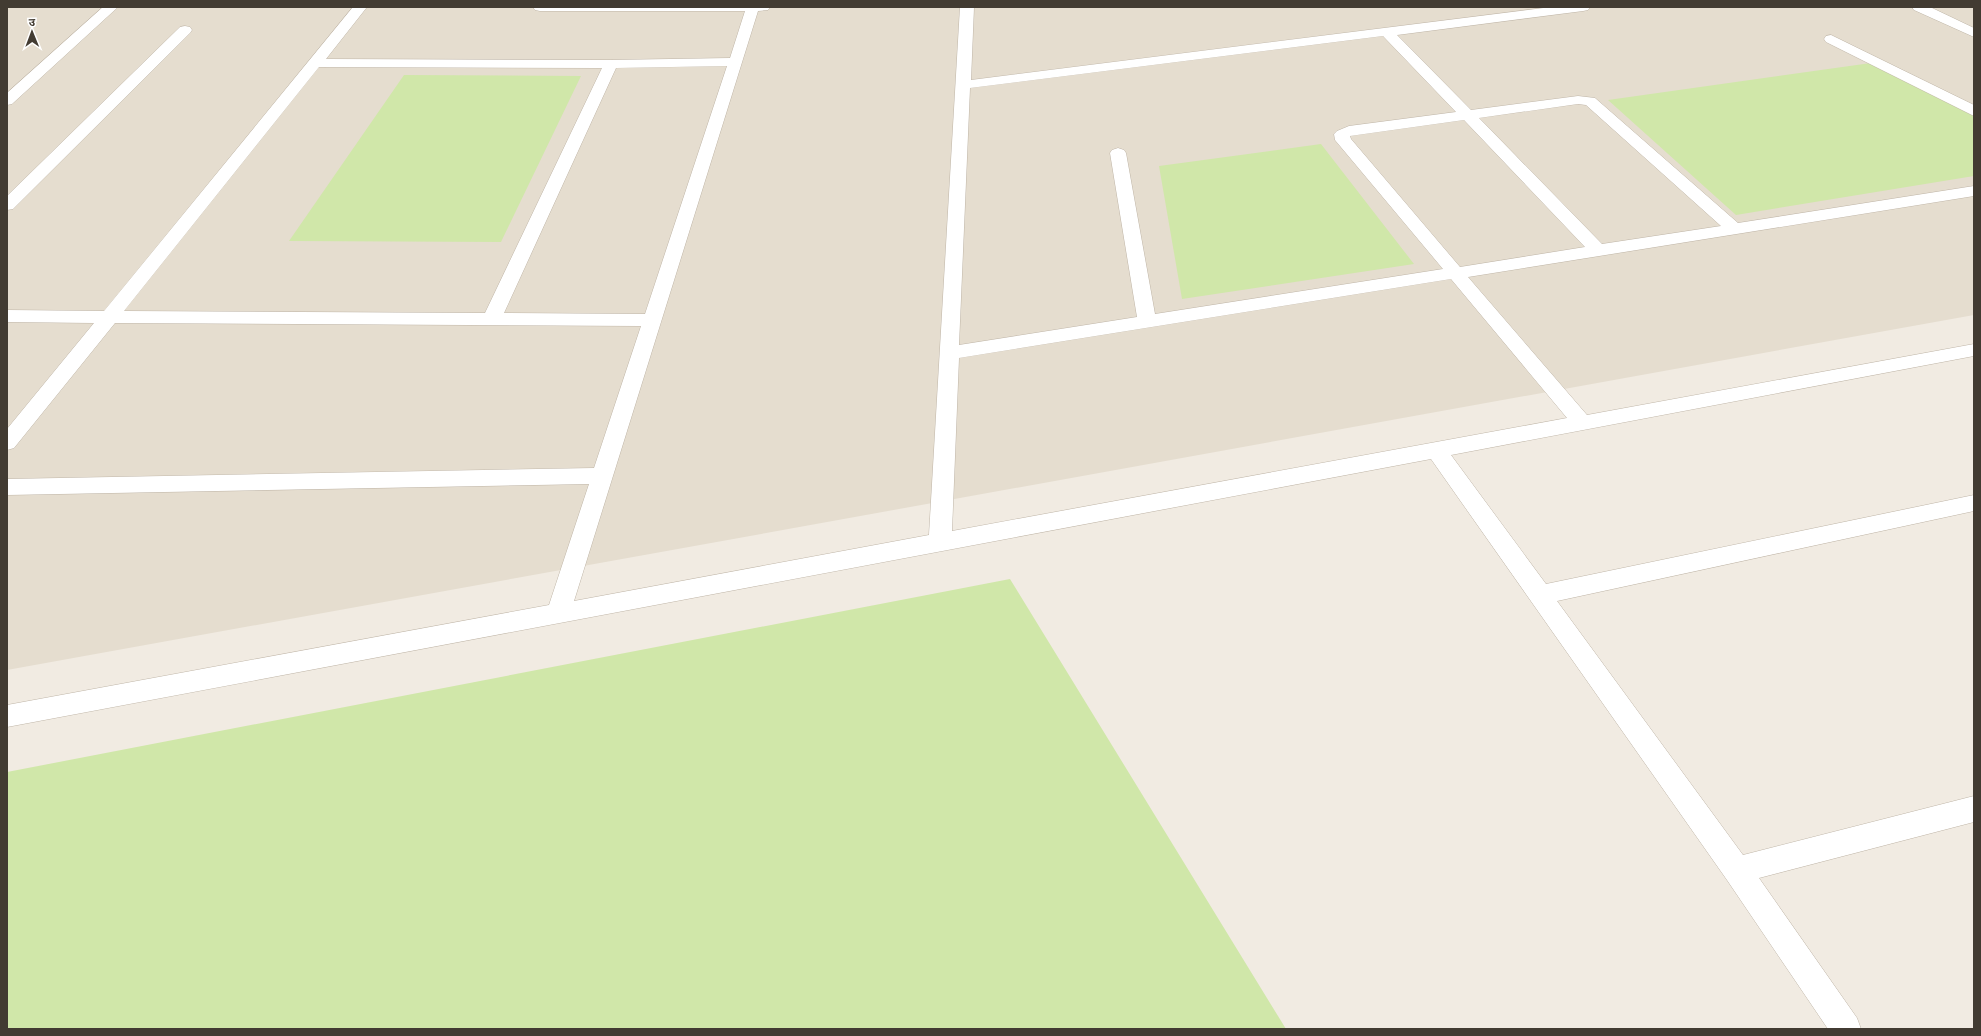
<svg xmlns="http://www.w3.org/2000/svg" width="1981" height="1036" font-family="Commissioner,'Noto Sans Devanagari',sans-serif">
<rect width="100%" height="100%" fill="#f1ebe2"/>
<path fill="#e5ddcf" d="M7 7H1974V315L7 670Z"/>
<path fill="#d0e7a9" d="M1871 63 1974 115V176L1736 215 1608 100Z
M404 75 581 76 501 242 289 241Z
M1321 144 1414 264 1182 299 1159 166Z
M1010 579 1286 1029H7V772Z"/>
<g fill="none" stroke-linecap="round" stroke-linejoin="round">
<defs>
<path id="minor" d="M103 7H118L12 104 7 105V93Z
M353 7H367L326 59 611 60 730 58 745 11H540L535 10 533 7H770L768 10 758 11 574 601 929 535 960 7H974L971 80 1551 7H1590L1588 10 1583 11 1397 35 1471 110 1578 96 1595 98 1738 223 1974 186V196L1468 277 1587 415 1974 344V356L1451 455 1546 584 1974 495V511L1557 601 1743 855 1974 796V822L1759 878 1857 1018 1861 1029H1828L1727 880 1431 459 7 727V705L549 605 589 484 7 495V479L594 468 641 326 115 323 14 448 7 450V429L94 323 7 322V310L104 311ZM1383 36 1456 112 1349 126 1337 131 1334 134 1335 140 1443 269 1155 314 1126 153 1124 150 1118 148 1112 150 1110 153 1137 317 959 345 970 88ZM727 66 645 314 504 313 616 68ZM319 67 602 68 485 313 124 311ZM1578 104 1586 105 1721 226 1602 244 1479 118ZM1464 120 1585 247 1460 267 1351 139 1350 136ZM1451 279 1567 418 952 531 959 358Z
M1912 7H1930L1974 28V37L1914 10Z
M185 26 190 27 192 30 190 33 13 209 7 210V196L180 27Z
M1831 35 1974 105V116L1826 42 1824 39 1826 36Z"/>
</defs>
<use href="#minor" stroke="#bfb5a7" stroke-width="1"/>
<use href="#minor" fill="#fff" fill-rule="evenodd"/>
</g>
<rect width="1981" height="1036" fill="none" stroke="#423b32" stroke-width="16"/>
<g transform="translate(32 32) rotate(359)" stroke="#ffffff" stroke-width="3" paint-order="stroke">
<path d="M0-3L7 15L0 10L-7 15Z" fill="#423b32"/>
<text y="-6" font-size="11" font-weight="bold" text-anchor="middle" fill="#423b32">उ</text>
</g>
</svg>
